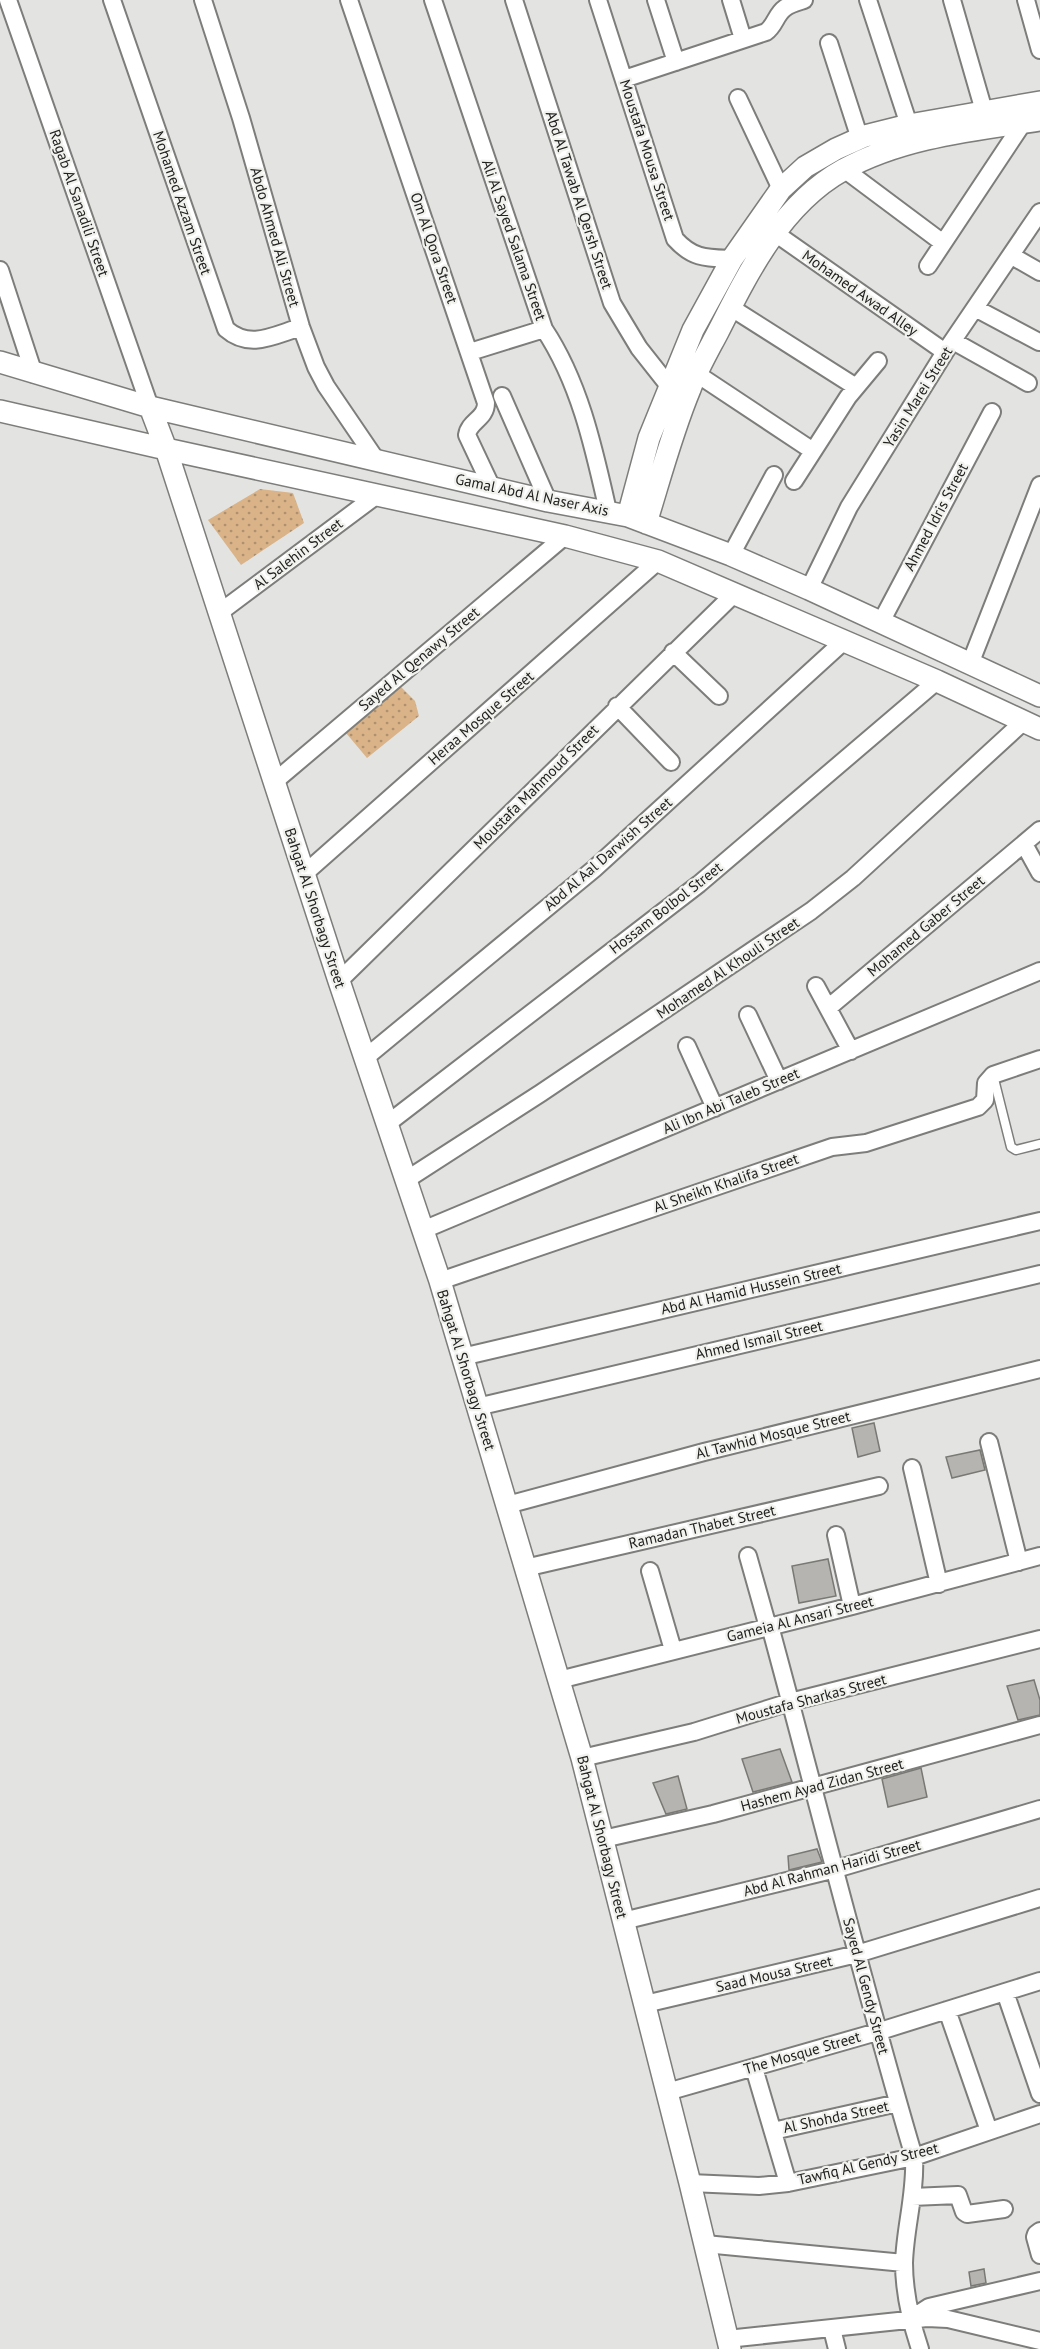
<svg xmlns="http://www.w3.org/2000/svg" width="1040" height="2349" font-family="'PT Sans',sans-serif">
<defs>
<pattern id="grass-dots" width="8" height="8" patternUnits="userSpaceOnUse" patternTransform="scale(1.5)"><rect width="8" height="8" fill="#dab388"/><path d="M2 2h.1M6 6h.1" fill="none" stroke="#b0916f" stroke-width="1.8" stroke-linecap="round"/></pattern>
</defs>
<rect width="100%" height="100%" fill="#e3e4e1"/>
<path fill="url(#grass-dots)" d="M260 489 293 493 304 523 241 565 208 520Z
M394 680 415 701 419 716 367 758 346 733Z"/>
<path fill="#b5b4b0" stroke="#797875" stroke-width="1.5" d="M874 1423 880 1451 858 1457 852 1428Z
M980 1450 985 1470 952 1478 946 1457Z
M828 1559 836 1596 799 1603 792 1566Z
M1034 1680 1040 1700V1715L1018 1720 1007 1686Z
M780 1749 792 1782 753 1792 742 1759Z
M921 1768 927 1797 888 1807 882 1779Z
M678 1776 687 1809 666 1814 653 1783Z
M817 1849 822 1862 789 1870 788 1856Z
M984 2269 986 2283 971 2286 969 2272Z"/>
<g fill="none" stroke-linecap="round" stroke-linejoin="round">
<defs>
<path id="service" d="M993 1075 1011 1147 1016 1150 1040 1144"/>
<path id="minor" d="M8 0 150 407
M112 0 226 329C250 350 274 335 301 327
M203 0 241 118 301 327 316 367 326 386 377 461
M349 0 486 403C486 419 469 421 467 435L492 488
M433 0 544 329C580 383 594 449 608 511
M514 0 612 303 639 348 669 386
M598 0 675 239C693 259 707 258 732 259
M656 0 676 62
M731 0 743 39
M868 0 909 125
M952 0 984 111
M1026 0 1040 50
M829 43 860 139
M624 79 766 32C775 26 776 14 785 8 790 4 798 2 804 0
M738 98 781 189
M844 169 943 243
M775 233 945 352
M1012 256 1040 272
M928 266 1023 123
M0 270 34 374
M730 307 856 387
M975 308 1039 342
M953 341 1028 383
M470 352 544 329
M697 374 813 451
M502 396 548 501
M794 481 848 397 878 361
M731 555 774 475
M809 589 849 507 945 352 1040 212
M219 613 377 495
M881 622 992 412
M673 652 719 696
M970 664 1040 485
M617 706 671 762
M274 782 565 536
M1024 844 1040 873
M304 874 658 561
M339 981 734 594
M816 986 851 1051
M828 1008 1040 830
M748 1015 779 1081
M687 1046 715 1108
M365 1058 594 869 844 641
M387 1124 699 884 937 681
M406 1180 541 1093 811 911 853 878 1023 722
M423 1230 1040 971
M440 1281 832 1147 866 1143 978 1107 985 1100 986 1083 993 1075 1040 1059
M462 1357 1040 1221
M477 1407 1040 1274
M989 1442 1019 1562
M912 1468 939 1584
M507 1505 704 1452 1040 1369
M836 1535 852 1606
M748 1556 768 1627
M525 1568 879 1486
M650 1571 673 1650
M770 1626C818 1803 862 1981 914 2157 916 2193 905 2227 904 2263 904 2292 911 2322 920 2349
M559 1680 852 1606 1040 1556
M582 1758 694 1732 790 1702 1040 1639
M603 1839 713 1814 1040 1725
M623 1921 836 1869 1040 1809
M1005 1992 1040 2094
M645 2004 857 1954 1040 1898
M947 2010 989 2131
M754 2068 788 2183
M667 2092 877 2032 1040 1981
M773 2131 898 2103
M690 2183 759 2186 788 2183 914 2157 1040 2114
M912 2197 958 2195 964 2212 967 2214 1004 2209
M1040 2231 1036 2234 1035 2237 1040 2255
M705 2244 904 2263
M915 2316 929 2307 1040 2281
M832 2329 837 2349
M727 2339 927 2318 948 2319 1040 2341"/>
<path id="tertiary" d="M0 362 150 407 548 501 628 516 731 555 809 589 1040 696
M150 407 166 449 339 981 440 1281 582 1758 690 2183 730 2349
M0 411 166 449 565 536 658 561 937 681 1040 729
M628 516 649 438 693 330 732 259 781 189 805 167 836 149 865 136 909 125 1040 102
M646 523C660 478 672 432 690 389 697 370 708 351 718 332 748 272 782 204 843 170 902 137 974 130 1040 120"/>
</defs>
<use href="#service" stroke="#7d7e7b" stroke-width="11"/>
<use href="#minor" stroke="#7d7e7b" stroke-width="20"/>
<use href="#tertiary" stroke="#7d7e7b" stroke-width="24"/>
<use href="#service" stroke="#fff" stroke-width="8"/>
<use href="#minor" stroke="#fff" stroke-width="16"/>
<use href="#tertiary" stroke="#fff" stroke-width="21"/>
</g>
<g text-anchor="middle" stroke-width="4.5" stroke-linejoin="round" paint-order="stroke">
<g font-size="15" fill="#212220" stroke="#f1f1ee">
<text transform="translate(647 150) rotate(72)" y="5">Moustafa Mousa Street</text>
<text transform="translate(579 200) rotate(72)" y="5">Abd Al Tawab Al Qersh Street</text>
<text transform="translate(79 203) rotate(71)" y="5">Ragab Al Sanadili Street</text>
<text transform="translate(182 203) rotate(71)" y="5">Mohamed Azzam Street</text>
<text transform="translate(275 237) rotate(74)" y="5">Abdo Ahmed Ali Street</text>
<text transform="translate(514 240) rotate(71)" y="5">Ali Al Sayed Salama Street</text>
<text transform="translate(434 248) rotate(71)" y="5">Om Al Qora Street</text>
<text transform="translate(860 293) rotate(35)" y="5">Mohamed Awad Alley</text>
<text transform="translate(918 397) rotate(-58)" y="5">Yasin Marei Street</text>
<text transform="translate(532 495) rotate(12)" y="5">Gamal Abd Al Naser Axis</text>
<text transform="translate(936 517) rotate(-62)" y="5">Ahmed Idris Street</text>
<text transform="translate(298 554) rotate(-37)" y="5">Al Salehin Street</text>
<text transform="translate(419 659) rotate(-40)" y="5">Sayed Al Qenawy Street</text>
<text transform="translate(481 718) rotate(-41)" y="5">Heraa Mosque Street</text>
<text transform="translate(536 787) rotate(-45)" y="5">Moustafa Mahmoud Street</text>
<text transform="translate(608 854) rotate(-41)" y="5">Abd Al Aal Darwish Street</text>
<text transform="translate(315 908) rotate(72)" y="5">Bahgat Al Shorbagy Street</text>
<text transform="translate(666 908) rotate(-38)" y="5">Hossam Bolbol Street</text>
<text transform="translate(926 926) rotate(-40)" y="5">Mohamed Gaber Street</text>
<text transform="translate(728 968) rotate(-34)" y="5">Mohamed Al Khouli Street</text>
<text transform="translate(731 1101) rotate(-23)" y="5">Ali Ibn Abi Taleb Street</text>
<text transform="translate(726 1183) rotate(-19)" y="5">Al Sheikh Khalifa Street</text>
<text transform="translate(751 1289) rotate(-13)" y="5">Abd Al Hamid Hussein Street</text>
<text transform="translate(759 1340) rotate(-13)" y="5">Ahmed Ismail Street</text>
<text transform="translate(466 1370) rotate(73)" y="5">Bahgat Al Shorbagy Street</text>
<text transform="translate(773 1435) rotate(-14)" y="5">Al Tawhid Mosque Street</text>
<text transform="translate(702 1527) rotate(-13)" y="5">Ramadan Thabet Street</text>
<text transform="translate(800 1619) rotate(-14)" y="5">Gameia Al Ansari Street</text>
<text transform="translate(811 1699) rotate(-15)" y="5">Moustafa Sharkas Street</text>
<text transform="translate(822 1785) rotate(-15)" y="5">Hashem Ayad Zidan Street</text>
<text transform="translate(602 1837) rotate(76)" y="5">Bahgat Al Shorbagy Street</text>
<text transform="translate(832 1868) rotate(-15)" y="5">Abd Al Rahman Haridi Street</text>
<text transform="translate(774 1974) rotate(-13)" y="5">Saad Mousa Street</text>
<text transform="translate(866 1986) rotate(75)" y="5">Sayed Al Gendy Street</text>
<text transform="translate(802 2053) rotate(-16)" y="5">The Mosque Street</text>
<text transform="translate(836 2117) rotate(-12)" y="5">Al Shohda Street</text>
<text transform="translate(868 2164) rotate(-13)" y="5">Tawfiq Al Gendy Street</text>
</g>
</g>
</svg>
